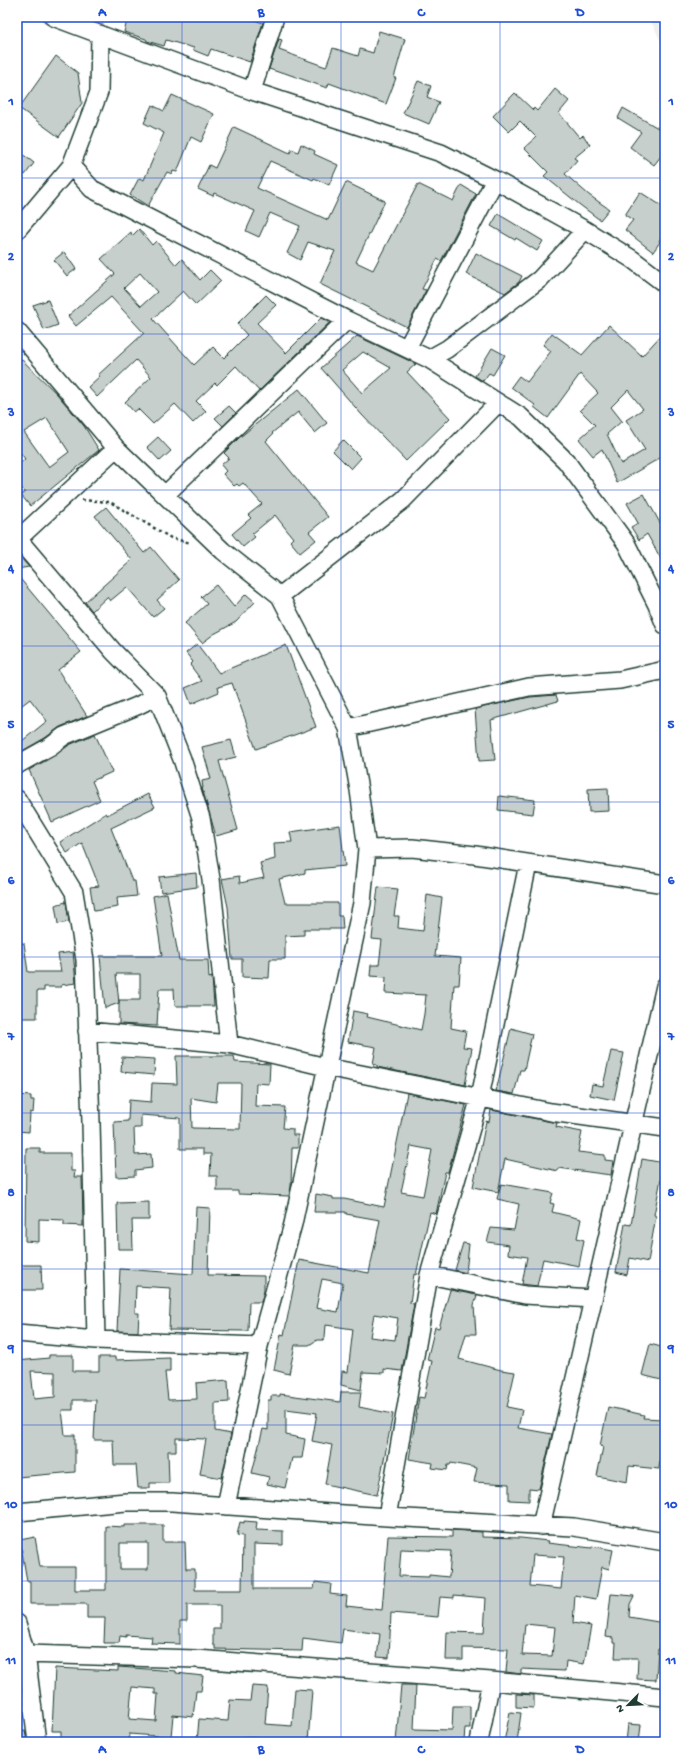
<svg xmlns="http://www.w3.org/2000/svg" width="682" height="1759" font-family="'Gochi Hand',sans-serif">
<rect width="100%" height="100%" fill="#fff"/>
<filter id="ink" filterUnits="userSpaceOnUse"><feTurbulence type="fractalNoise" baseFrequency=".025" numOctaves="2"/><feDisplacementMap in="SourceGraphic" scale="8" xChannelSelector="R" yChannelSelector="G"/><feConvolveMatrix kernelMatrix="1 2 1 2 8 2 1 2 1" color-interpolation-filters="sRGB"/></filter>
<g filter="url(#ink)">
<path fill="#eef1f0" d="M649 17H665V50Z"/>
<path fill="#c7cfcc" stroke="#1f3d34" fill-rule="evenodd" d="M128 17H246L263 23 250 62 211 49 208 56 193 50 194 48 166 40 164 46 147 41 146 39 124 32Z
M379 31 405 39 394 78H396L386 104 329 83 327 88 282 72 281 73 269 69 279 39 282 40 279 50 326 67 333 48 358 56 360 49 373 53Z
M56 56 78 73 82 103 59 137 19 108Z
M418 81 431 86 427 97 439 102 429 124 403 113Z
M555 89 569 101 559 113 580 138 583 135 590 145 574 158 577 160 565 174 589 195 609 209 600 220 580 205 544 176 548 172 524 148 536 137 520 121 509 132 493 116 515 93 533 110 534 108 537 111Z
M172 95 214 114 201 142 191 137 177 172 173 171 172 174 167 172 148 206 130 195 139 178 144 180 164 133 144 123 152 105 164 111Z
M623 108 665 132V151L654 165 630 147 641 132 618 118Z
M234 127 290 153 292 149 298 152 301 144 315 151 314 154 338 165 329 185 314 178 313 180 270 161 257 188 328 220 346 182 385 201 356 262 373 270 418 184 453 201 461 185 476 194 441 261 437 259 422 289 426 290 407 327 320 284 335 251 308 242 300 260 287 253 300 226 270 213 259 237 246 231 255 211 214 193 213 196 198 189 209 165 215 168Z
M17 150 34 163 25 175 17 169Z
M640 192 665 208V231L659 241 660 242 653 252 625 230 633 220 625 215Z
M498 214 543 241 537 251 516 238 515 240 491 226Z
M139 229 152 245 156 241 176 265 182 259 200 280 210 270 221 281 196 305 183 291 153 319 194 365 213 347 224 358 247 335 237 324 266 295 276 305 257 323 286 353 321 318 329 323 259 391 236 366 217 385 215 383 196 401 206 411 193 423 175 404 153 424 138 409 134 412 125 402 151 377 136 360 97 397 88 387 100 376 98 375 144 333 111 297 76 326 68 316 115 274 101 259 131 232 132 236ZM140 273 157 292 141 306 124 288Z
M64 252 76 269 67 276 54 260Z
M476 253 522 276 519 282 505 293 466 274Z
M48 300 58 325 44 330 33 305Z
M609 325 642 356 665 331V455L617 483 602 449 593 456 579 439 595 425 580 410 598 393 580 374 548 418 534 407 535 405 511 387 519 376 527 382 551 351 543 345 552 333 582 355ZM628 390 643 409 626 420 645 450 621 464 607 434 622 421 611 407Z
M357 336 416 364 407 372 450 418 406 461 362 415 321 368ZM363 352 391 368 362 393 342 370Z
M492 348 505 355 493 375 489 373 483 381 475 376Z
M17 355 57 394 84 426 99 450 30 506 21 495 25 492 17 483V466L25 459 17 448V417L22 415 17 406ZM47 418 69 452 49 467 24 432Z
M299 389 327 423 315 433 298 412 272 433 273 434 266 441 328 517 309 532 316 540 300 553 290 541 293 538 275 515 252 534 255 537 243 547 232 534 251 518 248 515 262 504 243 483 239 486 237 484 234 486 223 474 226 471 221 465 229 458 224 453 240 437Z
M229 406 236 413 223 426 215 418Z
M158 437 171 451 160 461 147 447Z
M343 440 361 458 351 469 333 451Z
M644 494 660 523 665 520V566L647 534 639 540 631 527 638 523 627 503Z
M106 507 144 553 151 547 179 580 157 600 164 608 153 617 127 587 110 601 107 597 92 611 85 602 132 560 95 516Z
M20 557 29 567 17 569V558Z
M17 575 81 652 58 670 87 716 60 727 45 738 17 754V745L47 721 30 699 17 709Z
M216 585 234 607 246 594 255 602 236 622 214 634 202 643 185 623 207 604 201 597Z
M197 644 219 673 286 645 316 727 256 749 232 683 218 687 219 692 191 704 185 688 202 681 190 665 193 662 186 653Z
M556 695 558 701 491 720 495 760 479 761 475 709 530 697Z
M95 734 112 772 92 781 100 800 52 822 29 770 56 755 69 745Z
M231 740 236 757 219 761 238 830 216 836 202 788H203L202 781 211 779 202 747Z
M608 788 609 811 589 812 588 789Z
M148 794 155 807 111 828 132 881H135L137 896 117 898 118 907 94 911 90 887 99 886 82 843 67 853 60 842 106 813 107 815Z
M499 796 535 800 533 814 498 810Z
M340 825 345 866 305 870V873L279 879 285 903H338V916H342L343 929H304V935L285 936V959H270L269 978 242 977V959H232L228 907 222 879 239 876 240 883 264 878 260 863 275 859 274 843 292 842 290 832Z
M196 873 197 887 161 892 159 877Z
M378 887 398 889 394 916H399L398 928 423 931 427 895 442 898 435 956 461 958 459 985H454L451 1028 466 1031 463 1047 472 1048 465 1085 377 1067V1065L373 1064 376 1047 348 1042 353 1011 368 1014 367 1017 421 1030 424 1014 426 995 385 993 386 977 370 976 371 965H379L382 940 372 939Z
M167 893 179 960H208L209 978 212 977 214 1006H175L174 989H159L157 1026 119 1024V1000H140V974H116L119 1003 105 1008 100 956H162L153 896Z
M66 902 69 922 58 924 55 905Z
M24 943 28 972H61L58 954 73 952 76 983 61 985V987H44V991H37V1018H17V944Z
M511 1028 532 1034 524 1070H520L514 1094 496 1091Z
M611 1051 624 1053 614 1100 590 1095 592 1084 603 1086Z
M176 1056H234L235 1062 270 1064 269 1084 256 1083 255 1106 285 1107 283 1128 293 1129V1135H298V1148H292L291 1187 289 1196 238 1194V1191H217V1176H210L211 1154H203V1149H180V1118L141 1115V1128H134L135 1155 151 1154 152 1168 135 1170V1176L116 1177 114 1122 128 1121 129 1100 151 1102 152 1083 177 1084ZM218 1083H241L240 1129 192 1128 191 1098 216 1102Z
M122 1057 155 1059 154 1075 121 1072Z
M407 1093 466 1105 448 1172H445L436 1214 430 1212 416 1275 414 1274 410 1303 414 1304 402 1371 384 1369V1373L363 1372 361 1390 341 1385 342 1371 348 1372 353 1329 326 1325 325 1337 323 1340H317L309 1345H295L289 1374 274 1370 281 1334 284 1335 299 1260 369 1273 380 1220 346 1214V1212H314L316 1194 333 1197V1199H344L384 1207ZM411 1146 432 1150 423 1196 401 1192ZM322 1279 343 1283 338 1312 316 1308ZM374 1314 398 1318 395 1340 370 1337Z
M17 1095 31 1096V1100H34L33 1113 30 1112 29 1132 17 1131Z
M491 1110 557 1123 556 1127 582 1132 578 1152 605 1155V1160L613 1161 611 1175 558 1168V1171L505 1159 498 1192 473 1187 486 1121 489 1122Z
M26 1148H40V1153H71V1171H75L74 1177H82L83 1226 64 1225V1220L39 1219V1242L25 1241Z
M642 1159 664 1163 654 1215 656 1216 648 1262 630 1258 627 1275 616 1272 625 1224 631 1225Z
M501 1184 553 1193 550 1203 554 1204 552 1212 581 1219 577 1238 584 1240 579 1266 543 1259 537 1286 522 1284 527 1257 508 1254 509 1245 487 1242 491 1228 514 1230 519 1204 497 1199Z
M149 1202V1220H132L133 1249H118L117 1203Z
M196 1207 210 1208 208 1275 264 1276V1291L261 1302H249L248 1331 169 1330 171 1288 136 1286 135 1313H139L138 1332 117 1331 120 1269 193 1274Z
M463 1243 469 1244 466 1273 455 1270Z
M17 1265H41L42 1290H17Z
M450 1290 477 1295 474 1305 476 1334H466L459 1359 501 1370 515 1372 507 1407 522 1410 518 1428 552 1434 539 1489 529 1488V1501L509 1500V1484L474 1482 477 1468 451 1463 450 1465H448L447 1470 432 1468 433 1463 409 1459 419 1397 424 1398 432 1361 427 1360 435 1327 439 1328Z
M650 1344 665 1348V1381L642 1375Z
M49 1355H73V1371H99V1357H115V1360L170 1358V1372H165L168 1400 197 1399 196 1383 228 1380 229 1402 215 1403V1431L231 1434 222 1478 200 1474 206 1439 176 1438V1451H168L169 1483H150V1488H138L136 1465H114L113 1440H94L96 1400H73V1410H62L65 1435H75V1472L17 1477V1361L49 1358ZM31 1371 55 1372V1397L34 1399Z
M341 1392H361L359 1407 393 1414 377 1495 325 1484 332 1445 312 1441 317 1413 286 1409V1435L305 1439 302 1458H292L285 1488 267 1484 269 1477 252 1473 263 1429 268 1430V1400H271V1396H280V1394L340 1402Z
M608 1407 644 1415 643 1418 663 1419 659 1469 629 1466 627 1482 597 1476 603 1447 600 1446Z
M244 1521 257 1522 256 1530 283 1531V1545L254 1544V1589H314L315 1582 331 1584 330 1594 347 1596 346 1606 382 1610 388 1536 452 1537V1530L482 1532V1537L521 1538 548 1541 547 1543 592 1548V1546L613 1550 609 1569 602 1567 596 1599 575 1595 573 1623 591 1626 584 1664 566 1661 565 1671 521 1669V1674L506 1672 508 1649 463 1648V1660H446L447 1632 484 1633 486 1598 454 1595V1598L440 1597 438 1617 391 1613 389 1658 377 1657 380 1634 343 1629 341 1643 303 1638 302 1651 215 1649V1645H213V1629H220V1605H187V1621H180V1644L151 1643 152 1637 126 1635V1637L120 1636 119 1643H104L105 1618H87V1604H30V1581H27L20 1540 35 1537 40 1567H75V1590H106V1526L124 1527V1525H163V1542H185L186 1569H195V1590H242L243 1536 237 1535 240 1522 244 1523ZM120 1543H148V1569H120ZM401 1549 451 1551 449 1577 429 1575V1577L399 1576ZM533 1555 564 1557 561 1589 530 1586ZM525 1624 555 1627 552 1656 522 1655Z
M611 1594 634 1596 630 1604 629 1617 664 1623 660 1649H658L656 1680 637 1679 638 1658H615L616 1643H613V1638L606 1637Z
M118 1667 176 1671V1673L203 1676 201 1691H196L193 1717 173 1715 171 1737 129 1734 128 1742H61V1731H52L55 1668 118 1671ZM132 1687 155 1689V1694H158L156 1721 129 1719Z
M401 1685H416L414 1729 452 1730 453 1706H470V1728H465L464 1742H396Z
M252 1686 268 1687 265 1724 292 1726 295 1689 312 1690 308 1742 244 1737V1742H197L199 1719 228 1721 230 1700 250 1701Z
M516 1694 534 1695V1708L516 1707Z
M510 1712 521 1713 517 1742H504Z
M628 1724 641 1725 639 1742H626Z
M25 1730 27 1742H17V1731Z"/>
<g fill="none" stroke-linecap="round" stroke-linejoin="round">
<defs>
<path id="minor" d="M53 17 252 91 441 153 495 180 585 230 632 259 665 284
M252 91 275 17
M71 166 92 189 347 320 429 359 521 417 566 461 626 543 657 605 665 625
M17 230 71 166 99 92 100 34
M17 331 116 448 223 551 280 596 348 728 359 790 367 849 362 903 293 1224 259 1346 226 1506
M407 348 495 180
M429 359 447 349 540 279 585 230
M165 495 347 320
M18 539 113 651 157 696 182 759 201 818 211 879 229 1044
M17 540 116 448
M280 596 403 500 498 403
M348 728 529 687 620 680 665 670
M17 765 51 746 64 736 137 706 157 696
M17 799 74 892 85 960 91 1122 96 1340
M367 849 412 848 475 855 665 884
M87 1031 229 1044 326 1067 551 1112 665 1128
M429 1275 525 1295 593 1299
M17 1333 96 1340 259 1346
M17 1512 126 1502H172L387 1517 574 1527 665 1542
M387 1517 429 1275 480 1097 528 864
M541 1526 665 986
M17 1623 26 1654 37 1742
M26 1654 196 1659 491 1681 665 1697
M479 1742 491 1681"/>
</defs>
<use href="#minor" stroke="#1f3d34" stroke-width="20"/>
<path stroke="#1f3d34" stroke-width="2.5" stroke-dasharray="3 3" stroke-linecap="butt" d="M82 500 110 502 171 538 191 543"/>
<use href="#minor" stroke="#fff" stroke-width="17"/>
</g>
</g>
<path fill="none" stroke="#1d4ed8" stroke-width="1" stroke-opacity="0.55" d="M182 17V1742M341 17V1742M500 17V1742M17 178H665M17 334H665M17 490H665M17 646H665M17 802H665M17 957H665M17 1113H665M17 1269H665M17 1425H665M17 1581H665"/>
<rect width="682" height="1759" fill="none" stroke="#fff" stroke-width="44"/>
<g transform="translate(628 1705) rotate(246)" stroke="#ffffff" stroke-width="3" paint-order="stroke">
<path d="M0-3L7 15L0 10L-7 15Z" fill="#1f3d34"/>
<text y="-6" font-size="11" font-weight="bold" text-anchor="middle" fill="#1f3d34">N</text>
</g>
<rect x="22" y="22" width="638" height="1715" fill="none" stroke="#1d4ed8" stroke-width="1.5"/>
<g font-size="13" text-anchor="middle" font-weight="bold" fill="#1d4ed8">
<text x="102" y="16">A</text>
<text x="261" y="16">B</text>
<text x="421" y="16">C</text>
<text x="580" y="16">D</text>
<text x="11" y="105">1</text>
<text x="671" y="105">1</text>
<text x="11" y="260">2</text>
<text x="671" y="260">2</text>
<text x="11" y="416">3</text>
<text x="671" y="416">3</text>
<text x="11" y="572">4</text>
<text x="671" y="572">4</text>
<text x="11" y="728">5</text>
<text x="671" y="728">5</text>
<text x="11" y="884">6</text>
<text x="671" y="884">6</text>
<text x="11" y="1040">7</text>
<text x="671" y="1040">7</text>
<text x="11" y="1196">8</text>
<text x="671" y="1196">8</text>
<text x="11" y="1352">9</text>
<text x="671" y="1352">9</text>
<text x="11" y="1508">10</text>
<text x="671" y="1508">10</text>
<text x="11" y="1664">11</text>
<text x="671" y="1664">11</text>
<text x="102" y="1753">A</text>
<text x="261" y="1753">B</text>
<text x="421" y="1753">C</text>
<text x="580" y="1753">D</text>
</g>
</svg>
